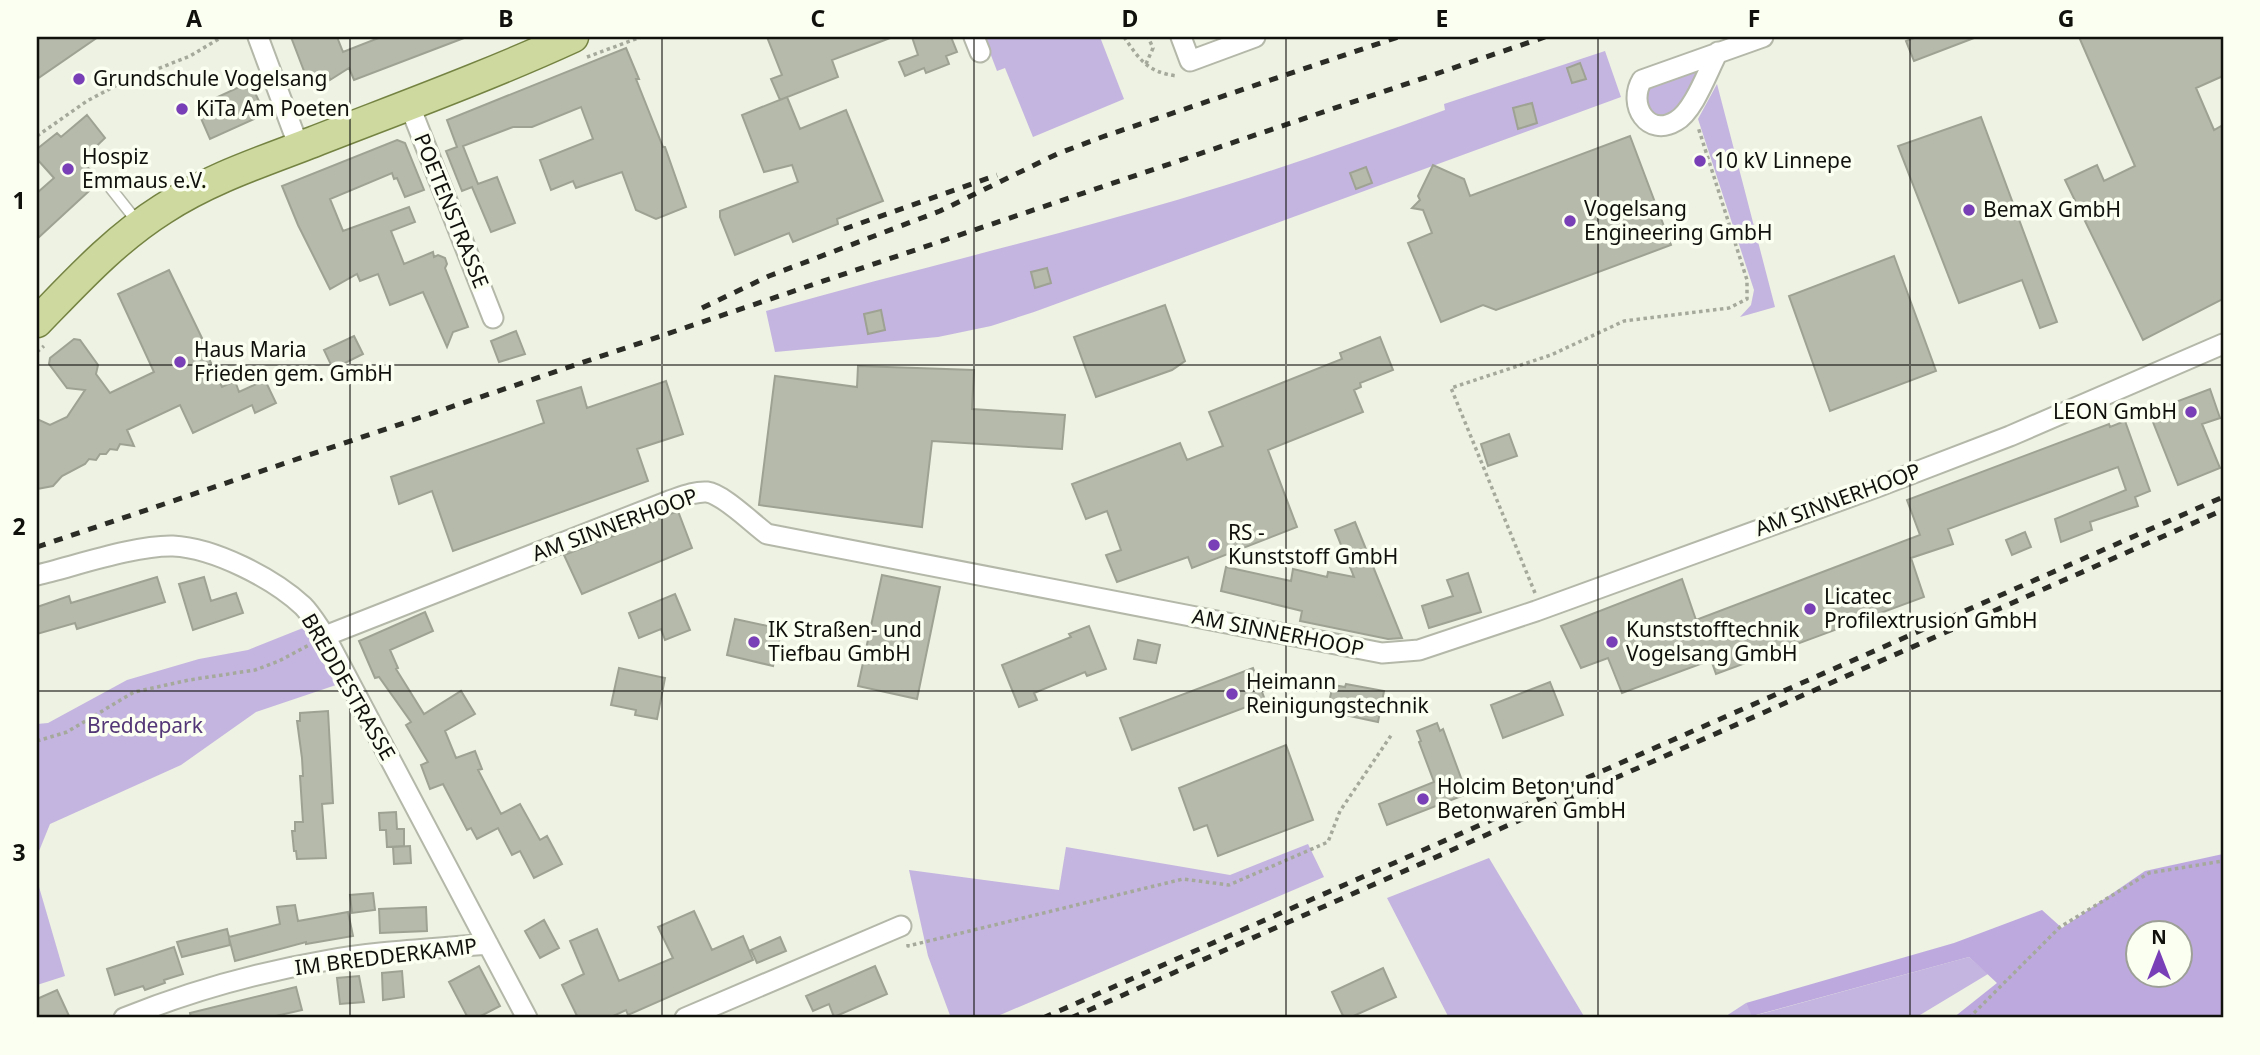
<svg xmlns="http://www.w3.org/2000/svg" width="2260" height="1055" font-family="'Noto Sans',sans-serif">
<rect width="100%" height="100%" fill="#edf2e2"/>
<path fill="#c4b4e0" d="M984 37H1100L1124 99 1033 137 1005 68 997 71Z
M1605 51 1621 97 1034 312 991 326 938 337 775 352 766 311C903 272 1041 240 1177 200 1268 173 1357 142 1445 110L1444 104Z
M1715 55 1690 104 1658 123 1638 89Z
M1717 84 1775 307 1740 317 1751 305 1754 290 1698 119Z
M303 628 336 685 256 712 181 765 50 824 37 856V724L48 723 127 680 199 659 248 650Z
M1308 844 1324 877 993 1018H951L928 956 909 870 1059 890 1066 847 1230 875Z
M1489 858 1585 1018H1449L1387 898Z
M37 880 65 976 37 985Z
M1969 957 1988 974 1915 1018H1723L1746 1003 1753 1016Z"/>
<path fill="#bda9de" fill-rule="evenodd" d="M2223 854V1018H1953L1997 983 1969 957 1752 1016 1746 1003 1954 943 2042 910 2062 928 2145 871ZM2138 932H2180V974H2138Z"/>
<path fill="#b6baab" stroke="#9ea293" stroke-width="2" d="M37 37H98L37 79Z
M291 37H337L343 52 381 37 464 38 354 80 349 68 330 80 329 76 309 84Z
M767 37H889L890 38 832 60 838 77 780 100 771 79 782 75Z
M912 37H951L957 52 946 56 949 64 926 73 924 68 905 76 899 62 918 55Z
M1917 37H1974V38L1914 61 1906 41Z
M2079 37H2223V76L2196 88 2214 130 2223 125V299L2143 340 2065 180 2097 165 2104 181 2135 166Z
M626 48 639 79H636L663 147H665L686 207 656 219 636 210 622 172 576 188 573 181 551 190 540 160 593 139 581 107 532 127H513L463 146 478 184 497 177 515 223 491 232 472 187 462 191 446 151 457 147 447 120Z
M1580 63 1586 79 1572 83 1567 68Z
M250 82 265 114 210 139 196 107Z
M787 97 800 129 846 110 883 201 837 219 838 224 793 242 789 233 735 255 720 217V211L798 182 792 165 764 172 742 115Z
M1532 103 1537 123 1518 129 1513 108Z
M87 115 105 138 81 161 101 180 37 239V193L54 178 37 159V149L57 133 61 137Z
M1981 117 2057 322 2040 328 2022 280 1959 303 1898 146Z
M1630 136 1671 245 1496 310 1483 305 1441 322 1408 243 1432 233 1423 210 1412 208 1420 200 1418 196 1433 165 1464 179 1470 196Z
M397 140 405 143 424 190 405 197 397 178 394 179 392 173 330 199 343 231 409 207 415 222 391 231 404 264 433 252 434 257 438 255 445 258 447 264 445 268 468 327 453 332 447 347 423 292 390 305 378 274 360 281 357 274 330 289 298 225 282 186Z
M1366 167 1372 183 1356 189 1350 173Z
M1894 256 1936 371 1830 411 1789 296Z
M1047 268 1051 283 1035 288 1031 272Z
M169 270 202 338 200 339 222 387 235 381 239 392 265 380 276 403 255 413 252 405 193 433 180 405 127 430 134 446 120 444 117 450 110 449 106 454H100L96 460 89 459 85 464 62 476 53 486 37 489V419L50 425 67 417 85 390 67 388 49 364 50 358 74 339 80 340 98 365 96 374 110 393 154 372 118 294Z
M1165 305 1185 361 1172 370 1096 397 1074 337Z
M881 310 885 330 868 334 864 314Z
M516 331 525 354 499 362 491 341Z
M354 336 363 354 333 369 324 350Z
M1380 337 1393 370 1360 383 1361 387 1354 390 1363 412 1268 450 1297 527 1192 568 1188 557 1117 582 1106 555 1121 550 1107 511 1086 519 1072 484 1180 443 1187 460 1223 446 1209 412 1342 359 1340 353Z
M858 366 974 370 972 409 1065 415 1062 449 932 441 922 527 759 505 775 376 857 387Z
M666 381 683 434 637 449 648 481 453 551 432 491 399 504 391 477 544 423 537 401 581 387 587 408Z
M2210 389 2220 418 2202 424 2220 468 2178 485 2149 412Z
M2125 421 2150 491 2135 497 2138 506 2090 522 2092 530 2061 542 2055 519 2126 490 2118 467 1948 529 1953 544 1911 558 1924 597 1716 674 1711 660 1622 693 1608 658 1581 668 1561 626 1682 579 1696 620 1920 535 1907 500 2109 424 2110 427Z
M1509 434 1517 456 1488 466 1481 444Z
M678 511 692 548 582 594 564 555Z
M1355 522 1402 638 1388 639 1300 621 1302 611 1221 591 1226 567 1291 581 1293 569 1327 577 1328 572 1354 577 1335 530Z
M2025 532 2031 547 2012 555 2006 540Z
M1468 573 1481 612 1429 628 1422 606 1453 596 1447 580Z
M882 575 940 587 917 699 858 686Z
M157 577 165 602 77 629 75 623 37 634V607L69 596 71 603Z
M204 577 211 601 236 593 243 613 193 630 179 584Z
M675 594 690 630 665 640 661 629 639 638 629 613Z
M425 612 433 631 390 650 398 668 396 669 424 714 461 691 475 714 445 731 456 758 475 751 482 769 478 770 501 814 520 804 540 840 547 836 562 864 534 878 520 851 512 855 498 828 477 839 471 828 467 830 443 784 430 789 421 765 428 762 406 725 411 722 379 677 375 678 359 641Z
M735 619 782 629 773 666 727 655Z
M1089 626 1106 669 1087 676 1085 672 1034 693 1037 700 1019 707 1002 665 1071 637 1069 634Z
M1138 640 1160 645 1156 663 1134 659Z
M619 668 665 678 657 719 635 715 636 710 611 705Z
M1253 668 1265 700 1132 750 1120 718Z
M1550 682 1563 715 1503 738 1491 705Z
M1346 684 1384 691 1378 722 1340 714 1342 704 1329 702 1333 685 1345 687Z
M328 711 333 803 322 804 326 858 297 859 296 851H294L292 831H295V822H303L300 776H303L302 758 297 721H300V713Z
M1437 723 1440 731 1443 729 1467 794 1387 825 1379 804 1434 782 1419 742 1421 741 1417 731Z
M1286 745 1313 820 1218 856 1207 825 1194 830 1179 788Z
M396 812 397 829H404V846L387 847 386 830H380L379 813Z
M410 846 411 863 394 864 393 847Z
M373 893 375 910 352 913 350 895Z
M295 905 298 921 348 912 353 936 306 944V942L235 961 229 938 230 945 182 957 177 942 227 929 229 937 280 924 277 907Z
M426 907 427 931 380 933 379 909Z
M694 911 712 950 743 936 753 960 628 1015 626 1010 609 1018H578L562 985 584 974 570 941 597 929 619 981 673 958 658 927Z
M544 920 559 948 540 958 525 931Z
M780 937 786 951 757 963 751 950Z
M174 947 183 974 164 980 165 983 145 990 143 986 115 995 107 969Z
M479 966 500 1006 477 1018H468L449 982Z
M875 966 887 994 834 1017 829 1004 813 1011 806 996Z
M1383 968 1396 997 1349 1018H1344L1332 992Z
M402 971 404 997 383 1000 382 973Z
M359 976 364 1002 340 1004 337 978Z
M296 987 302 1010 267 1018H191L190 1013Z
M57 990 70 1018H37V999Z"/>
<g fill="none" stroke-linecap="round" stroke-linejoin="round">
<defs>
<path id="service" d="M109 186 139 224"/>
<path id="minor" d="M258 37 299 147
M974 37 980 52
M1181 37 1190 61 1255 37
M1718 52C1708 70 1694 111 1676 121 1648 138 1627 105 1642 80L1763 37
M409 104 493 318
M37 575C75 566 136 545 173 546 214 548 273 578 303 606 311 614 318 626 325 636L527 1018
M325 636 669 501C681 497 695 491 707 492 723 494 752 523 767 534L1382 653 1419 650 1536 611 1877 487 2010 436 2223 344
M124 1018C188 992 255 973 324 961 377 951 433 949 488 944
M685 1018 901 926"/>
<path id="primary" d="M37 322C76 282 114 240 163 209 209 179 261 162 313 142 400 108 488 76 573 37"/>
</defs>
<use href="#service" stroke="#b4b8a9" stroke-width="13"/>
<use href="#minor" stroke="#b4b8a9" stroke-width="23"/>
<use href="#primary" stroke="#758342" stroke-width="33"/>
<path stroke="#a5a99c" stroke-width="3.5" stroke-dasharray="3.5 3.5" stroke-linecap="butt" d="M1124 37C1140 60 1147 72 1177 76
M587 57 641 37
M1146 64 1153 48 1148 37
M37 136 87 101 117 85 190 56 222 37
M37 352 44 346
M1535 593 1451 388 1551 355 1624 321 1729 308 1747 299V280L1698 127
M37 741 67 732 134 692 189 680 255 670 279 661 309 645
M908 944V946L1183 879 1229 885 1328 842 1340 811 1392 734
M1969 1018 2060 927 2149 873 2223 861"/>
<use href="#service" stroke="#fff" stroke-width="10"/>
<use href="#minor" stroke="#fff" stroke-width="19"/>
<use href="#primary" stroke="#cdd99f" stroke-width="30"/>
<path stroke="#2a2c25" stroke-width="5" stroke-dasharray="9 9" stroke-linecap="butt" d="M844 229 997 175
M702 308 769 276 940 211 1057 154 1102 137 1398 37
M37 547 1545 37
M1043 1018 2223 497
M1071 1018 2223 510"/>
</g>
<path fill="none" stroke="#10110c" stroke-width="2" stroke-opacity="0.55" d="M350 37V1018M662 37V1018M974 37V1018M1286 37V1018M1598 37V1018M1910 37V1018M37 365H2223M37 691H2223"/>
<g fill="#783fb6" stroke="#fbfff2" stroke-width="2.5">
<circle cx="79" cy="79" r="7"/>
<circle cx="182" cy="109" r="7"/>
<circle cx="1700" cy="161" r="7"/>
<circle cx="68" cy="169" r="7"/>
<circle cx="1969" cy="210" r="7"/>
<circle cx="1570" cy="221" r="7"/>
<circle cx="180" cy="362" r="7"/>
<circle cx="2191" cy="412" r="7"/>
<circle cx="1214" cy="545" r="7"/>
<circle cx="1810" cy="609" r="7"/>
<circle cx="754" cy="642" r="7"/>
<circle cx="1612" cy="642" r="7"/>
<circle cx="1232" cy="694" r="7"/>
<circle cx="1423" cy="799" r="7"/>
</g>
<g text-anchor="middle" stroke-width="7" stroke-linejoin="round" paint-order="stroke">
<g font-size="21" fill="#10110c" stroke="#fbfff2" text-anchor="start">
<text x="93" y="86">Grundschule Vogelsang</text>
<text x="196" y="116">KiTa Am Poeten</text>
<text x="82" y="164">Hospiz<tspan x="82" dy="24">Emmaus e.V.</tspan></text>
<text x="1714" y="168">10 kV Linnepe</text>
<text x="1584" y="216">Vogelsang<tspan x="1584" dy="24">Engineering GmbH</tspan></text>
<text x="1983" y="217">BemaX GmbH</text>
<text x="194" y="357">Haus Maria<tspan x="194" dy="24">Frieden gem. GmbH</tspan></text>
<text x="2177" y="419" text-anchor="end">LEON GmbH</text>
<text x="1228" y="540">RS -<tspan x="1228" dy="24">Kunststoff GmbH</tspan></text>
<text x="1824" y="604">Licatec<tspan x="1824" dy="24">Profilextrusion GmbH</tspan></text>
<text x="768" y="637">IK Straßen- und<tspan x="768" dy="24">Tiefbau GmbH</tspan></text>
<text x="1626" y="637">Kunststofftechnik<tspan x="1626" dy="24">Vogelsang GmbH</tspan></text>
<text x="1246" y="689">Heimann<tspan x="1246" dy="24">Reinigungstechnik</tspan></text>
<text x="1437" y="794">Holcim Beton und<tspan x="1437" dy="24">Betonwaren GmbH</tspan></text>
</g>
<g font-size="21" fill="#10110c" stroke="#fbfff2">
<text transform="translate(451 211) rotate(68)" y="7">POETENSTRASSE</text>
<text transform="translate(1838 500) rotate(-20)" y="7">AM SINNERHOOP</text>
<text transform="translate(615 525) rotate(-20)" y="7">AM SINNERHOOP</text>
<text transform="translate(1278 633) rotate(11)" y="7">AM SINNERHOOP</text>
<text transform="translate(348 687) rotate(60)" y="7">BREDDESTRASSE</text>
<text transform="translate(386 957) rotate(-7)" y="7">IM BREDDERKAMP</text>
</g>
<g font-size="21" fill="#523676" stroke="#fbfff2">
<text x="145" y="733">Breddepark</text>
</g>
</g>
<rect width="2260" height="1055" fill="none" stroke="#fbfff2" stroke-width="77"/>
<g transform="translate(2159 954)"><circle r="33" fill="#fbfff2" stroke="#9da096" stroke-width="2"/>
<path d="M0-5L12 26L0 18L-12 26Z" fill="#783fb6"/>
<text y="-10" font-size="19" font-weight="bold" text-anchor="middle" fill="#10110c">N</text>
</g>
<rect x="38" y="38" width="2184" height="978" fill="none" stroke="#10110c" stroke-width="2.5"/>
<g font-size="23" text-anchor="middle" font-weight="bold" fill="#10110c">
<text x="194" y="27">A</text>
<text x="506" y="27">B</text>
<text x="818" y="27">C</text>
<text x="1130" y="27">D</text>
<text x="1442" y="27">E</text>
<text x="1754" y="27">F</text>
<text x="2066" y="27">G</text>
<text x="19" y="209">1</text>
<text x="19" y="535">2</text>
<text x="19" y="861">3</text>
</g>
</svg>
